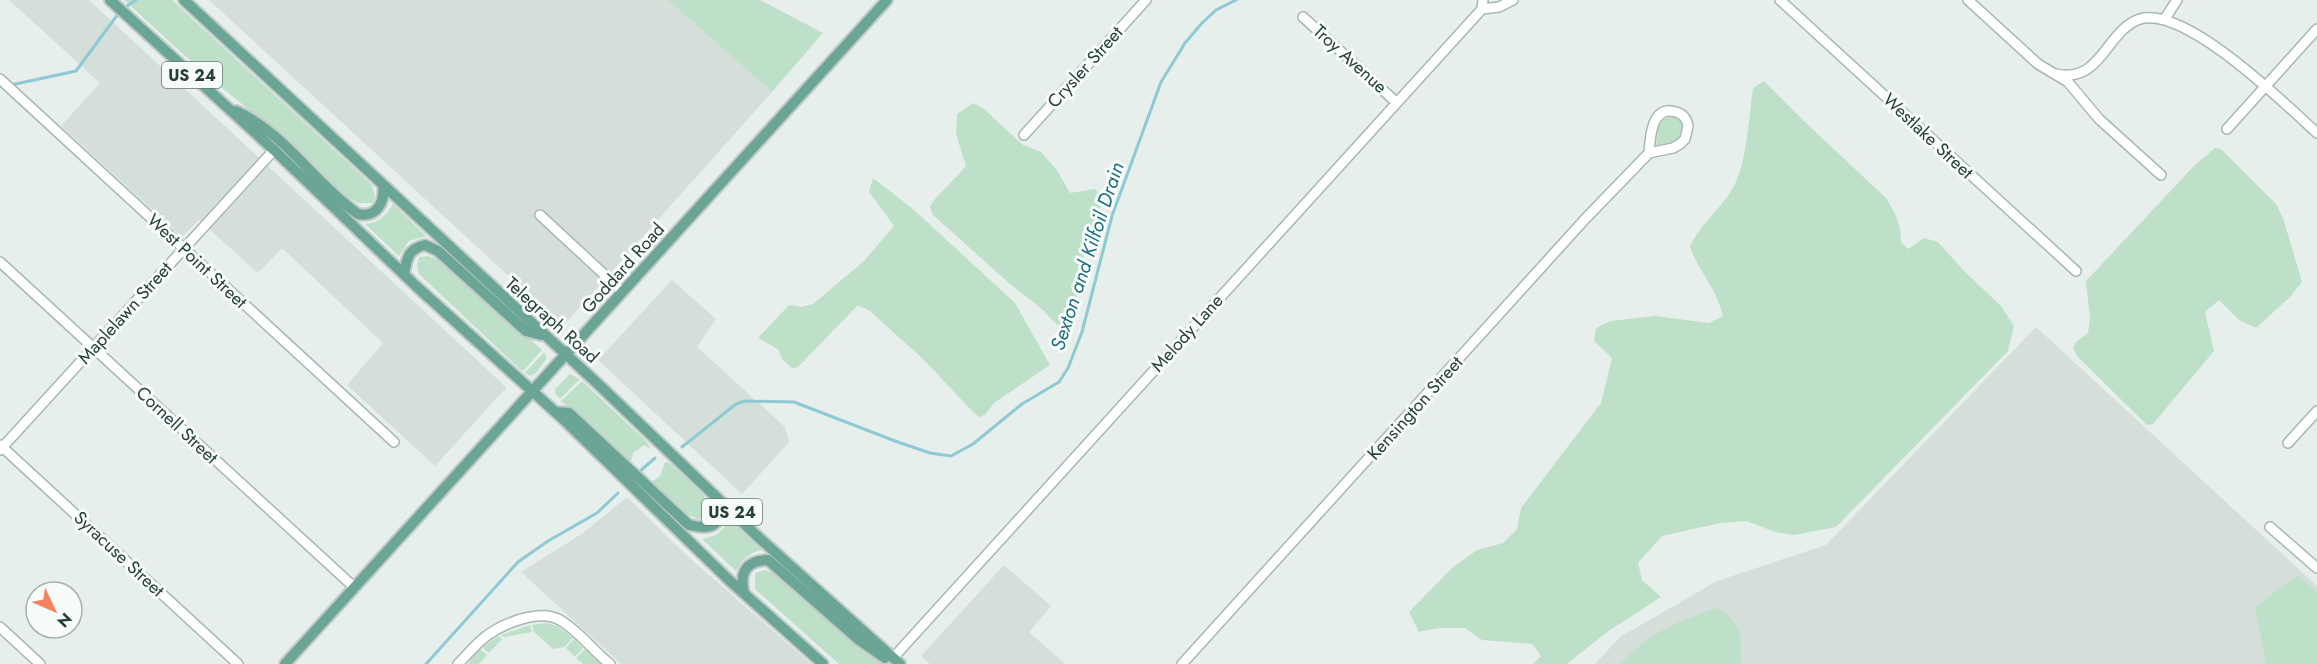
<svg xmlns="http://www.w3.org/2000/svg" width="2317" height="664" font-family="Jost,sans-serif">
<rect width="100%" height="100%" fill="#e6efeb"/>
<path fill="#d4dfda" d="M9 0H89L506 387V391H503L435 466 347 385 383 343 282 248 258 273 199 220 182 237 61 126 100 83Z
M209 0H668L772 92 563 326Z
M672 280 716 319 697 347 785 427 789 442 742 494 598 360Z
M2036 327 2317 586V664H1595L1620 637 1717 581 1826 545Z
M627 497 684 553 811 664H621L521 572 583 533Z
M1004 565 1051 606 1029 632 1065 664H930L921 656Z"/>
<path fill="#bfe0c8" d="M124 0H172L371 184 375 196 373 203H358L347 197 345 198 262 120 207 76Z
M668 0H760L823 33 772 92Z
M1764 81 1805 122 1887 199 1896 216 1900 229 1901 242 1908 249 1924 238 1938 242 1963 270 2001 306 2014 326 2008 351 1836 527 1794 535 1775 532 1747 521 1720 523 1662 536 1638 563 1642 580 1661 597 1607 632 1567 664H1533L1541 656 1532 644 1482 640 1465 628H1438L1419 632 1409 612 1453 567 1477 550 1503 543 1517 529 1521 508 1601 403 1612 358 1594 341 1596 328 1611 321 1655 316 1709 323 1723 316C1717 290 1699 271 1690 247 1700 223 1723 208 1735 184 1747 159 1749 116 1753 88Z
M973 103 984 109 1023 145 1041 152 1056 169 1070 193 1095 189 1104 199 1089 236 1079 273 1075 322 1066 330 1057 325 1042 309 1011 285 932 214 930 206C940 191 955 180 966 166L956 134 957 114Z
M1671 114 1682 120 1685 127 1682 138 1675 143 1656 146 1658 127 1662 119Z
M2215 148 2221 149 2276 204 2283 218 2302 282 2290 297 2256 328 2239 320 2219 300 2205 312 2214 351 2153 424 2147 425 2077 356 2073 348 2076 342 2088 333 2090 318 2086 281 2194 166Z
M873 178 913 209 1015 303 1050 365 994 403 985 415 979 417 974 413 923 359 870 311 858 305 798 367 792 368 782 359 778 349 758 338 789 305 802 307 813 304 864 261 894 226 869 192Z
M393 204 426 236 409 241 399 256 365 224C379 223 386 216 393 204Z
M428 256 449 264 542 350 524 370 522 371 419 274 417 266 419 257Z
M544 352 547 358 536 373 530 376 525 373Z
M570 374 580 379 560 399 555 393V389Z
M582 381 646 441 651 449 644 445 633 453 630 465 561 401Z
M665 462H668C682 475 716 498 710 517L698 519 684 513 683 515 646 481 648 479 653 481 660 476Z
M729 519 762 550C748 553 743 559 736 571L702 539C715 537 723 532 729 519Z
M764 570 778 574 883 664H839L755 589V573Z
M2298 575 2317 592V664H2266L2255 607Z
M1718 608C1745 628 1740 633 1741 664H1621C1647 634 1681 619 1718 608Z
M546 623 557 626 573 638 564 647 553 649 534 632 532 625Z
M530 625 532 632 504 637 501 635Z
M499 636 502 639 489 653 482 647Z
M574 639 583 648 575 657 566 648Z
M480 649 487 655 479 664H469L470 660Z
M585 649 601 664H583L576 658Z"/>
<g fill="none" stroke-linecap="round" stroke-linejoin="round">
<path stroke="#8ec9d4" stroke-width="3" d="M11 85 76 71 121 10 136 0
M682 447 736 404 744 401 794 402 895 441 930 453 951 456 973 444 1022 404 1059 382 1068 368 1082 332 1112 216 1161 82 1185 43 1202 23 1216 10 1236 0
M639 472 655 458
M426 664 518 562 548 541 597 513 618 493"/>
<defs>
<path id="minor" d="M1780 0 2076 271
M1968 0 2038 64 2068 82 2099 119 2161 175
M1482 9 1499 7 1513 0
M1303 17 1396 102
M2164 20 2177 0
M2056 74C2102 84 2106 30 2140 19 2186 6 2284 103 2317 133
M0 79 394 442
M2227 129 2317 29
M1024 135 1146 0
M540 215 623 292
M0 262 355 588
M2288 443 2317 411
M0 445 238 664
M0 450 274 150
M2270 527 2317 568
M0 627 40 664
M893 658 1482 9 1483 0
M458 664C467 655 475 645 485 637 502 624 539 608 560 620 579 631 593 651 610 664
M1182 664 1586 218 1649 153 1673 148 1680 144 1685 139 1688 126C1687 119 1683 114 1676 112 1652 104 1650 137 1649 153"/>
<path id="major" d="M110 0 274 150 416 286 562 418 730 581 823 664
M184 0 598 384 756 535 900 664
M236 111C285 133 315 184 358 214 377 218 385 202 383 185
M404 274C407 258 408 249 425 245L438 251 526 331 541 335
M556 412 569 413 689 525C710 530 721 527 723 503
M744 593C739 572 747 560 768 560L859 640 885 658
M285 664 887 0"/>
</defs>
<use href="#minor" stroke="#a8b8b2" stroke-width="12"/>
<use href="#major" stroke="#c2cac8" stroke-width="14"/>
<use href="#minor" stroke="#fff" stroke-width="9"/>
<use href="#major" stroke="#6aa596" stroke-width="10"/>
</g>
<g text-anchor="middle" stroke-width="6" stroke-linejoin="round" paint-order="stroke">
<g fill="#f7fbf9" stroke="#637a73" stroke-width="1.5">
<rect x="162" y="62" width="60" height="26" rx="4.5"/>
<rect x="702" y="499" width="60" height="26" rx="4.5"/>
</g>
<g font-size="16" font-weight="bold" fill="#24423a">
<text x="192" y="81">US 24</text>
<text x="732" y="518">US 24</text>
</g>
<g font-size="18" fill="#24423a" stroke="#f7fbf9">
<text transform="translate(1350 59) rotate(42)" y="6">Troy Avenue</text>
<text transform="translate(1085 67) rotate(-48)" y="6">Crysler Street</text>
<text transform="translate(1928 136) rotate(43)" y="6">Westlake Street</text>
<text transform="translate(197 261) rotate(43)" y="6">West Point Street</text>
<text transform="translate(623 268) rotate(-48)" y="6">Goddard Road</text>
<text transform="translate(125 313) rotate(-48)" y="6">Maplelawn Street</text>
<text transform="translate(552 320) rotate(42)" y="6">Telegraph Road</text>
<text transform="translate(1187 333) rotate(-48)" y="6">Melody Lane</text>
<text transform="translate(1415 408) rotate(-48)" y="6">Kensington Street</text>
<text transform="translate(177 425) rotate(43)" y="6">Cornell Street</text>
<text transform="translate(119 554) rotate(43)" y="6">Syracuse Street</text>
</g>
<g font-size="20" font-style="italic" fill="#1c6f80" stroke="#f7fbf9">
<text transform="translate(1087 256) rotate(-72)" y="7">Sexton and Kilfoil Drain</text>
</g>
</g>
<g transform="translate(54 610) rotate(134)"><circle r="28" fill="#f7fbf9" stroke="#a3b1ad" stroke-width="1.5"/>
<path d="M0-4.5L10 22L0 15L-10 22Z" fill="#f4845f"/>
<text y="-9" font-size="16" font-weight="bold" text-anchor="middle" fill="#24423a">N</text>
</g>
</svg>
